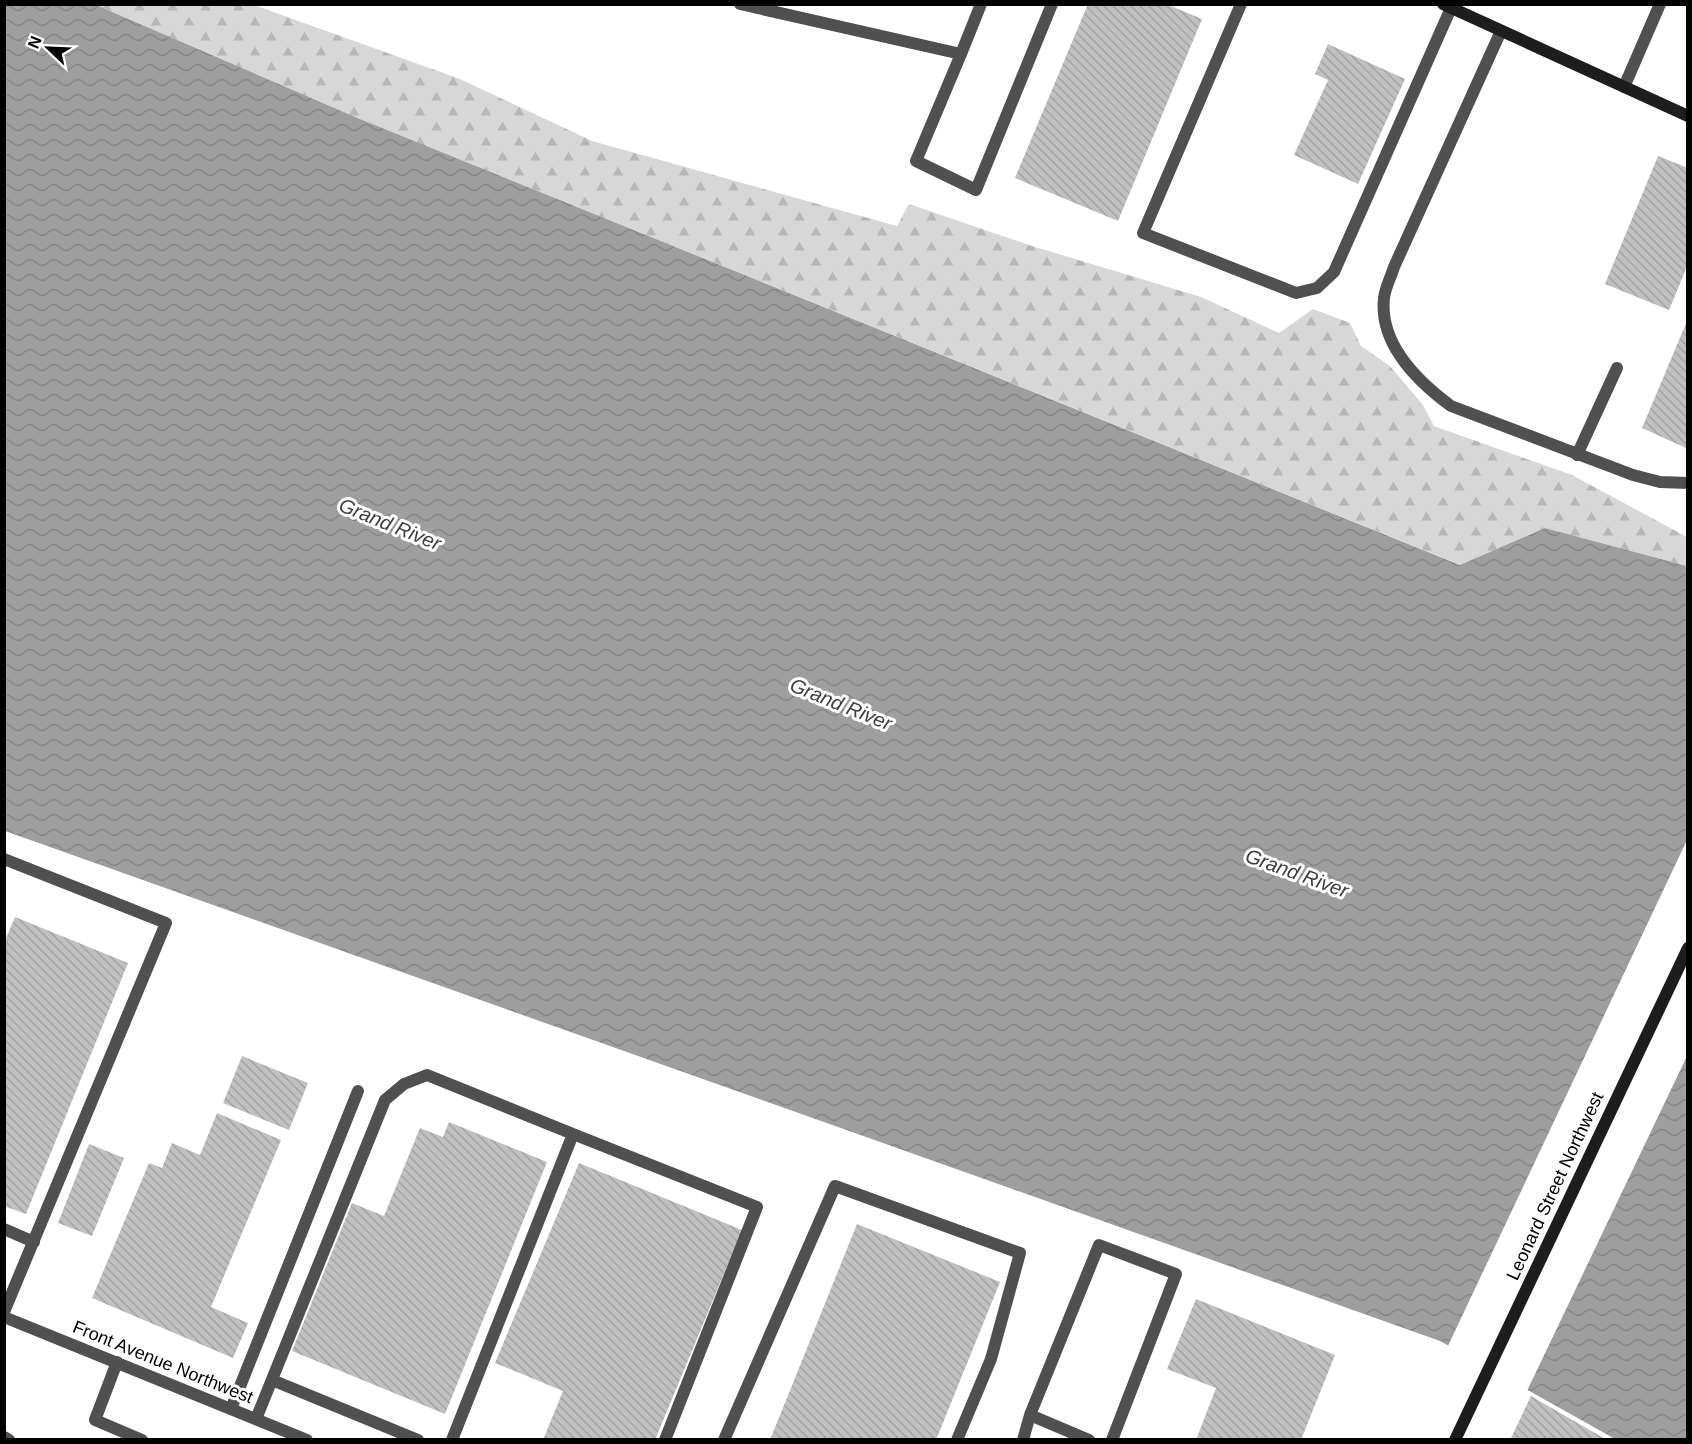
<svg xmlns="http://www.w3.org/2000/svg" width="1692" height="1444" font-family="Arial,sans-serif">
<defs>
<pattern id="forest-firs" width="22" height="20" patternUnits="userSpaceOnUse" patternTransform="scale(1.5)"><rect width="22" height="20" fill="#d7d7d7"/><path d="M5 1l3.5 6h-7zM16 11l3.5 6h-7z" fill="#b7b7b7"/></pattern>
<pattern id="water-waves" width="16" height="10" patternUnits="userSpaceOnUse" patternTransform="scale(1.5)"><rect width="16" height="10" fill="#9e9e9e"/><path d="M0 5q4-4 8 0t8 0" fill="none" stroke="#868686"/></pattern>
<pattern id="building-back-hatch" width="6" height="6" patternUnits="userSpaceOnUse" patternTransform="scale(1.5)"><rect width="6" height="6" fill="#c0c0c0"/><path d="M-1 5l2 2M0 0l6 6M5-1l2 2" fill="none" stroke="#a3a3a3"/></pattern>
</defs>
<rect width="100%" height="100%" fill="#fff"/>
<path fill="url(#forest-firs)" d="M96 5H254L460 79 592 141 897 226 909 204 1032 246 1201 297 1279 333 1313 309 1350 323 1361 346 1390 366 1423 405 1434 426 1572 475 1687 537V566L1545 528 1461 565 360 119Z"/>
<path fill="url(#water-waves)" d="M5 5H96L360 119 1460 565 1545 528 1687 566V1439H1615L1440 1341 5 831Z"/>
<path fill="#fff" d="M1687 840V1056L1526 1393 1447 1348Z"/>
<path fill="url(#building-back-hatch)" d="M1088 4H1166L1202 19 1118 221 1015 178Z
M1328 44 1405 79 1358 184 1294 155 1328 80 1315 74Z
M1658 156 1688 168V264L1669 310 1605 284Z
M1687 321H1688V449L1642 428Z
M15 917 128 963 26 1214 4 1206V943Z
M242 1056 308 1083 289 1130 223 1103Z
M217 1113 281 1140 211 1307 248 1323 233 1358 92 1298 149 1163 162 1168 172 1143 200 1155Z
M449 1122 547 1162 445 1414 292 1351 352 1203 384 1216 420 1128 443 1137Z
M89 1144 124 1158 92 1236 58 1223Z
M579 1163 742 1230 655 1440H543L563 1391 495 1363Z
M857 1224 1000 1282 936 1440H770Z
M1196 1299 1335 1355 1301 1440H1196L1216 1388 1167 1369Z
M1531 1396 1607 1440H1510Z"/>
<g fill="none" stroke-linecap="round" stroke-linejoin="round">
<path stroke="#505050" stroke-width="12" d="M740 4 961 54 916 161 976 190 1052 4
M1241 4 1143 233 1296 293 1317 288 1334 272 1451 8
M1501 31 1394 267C1391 277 1385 288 1384 298 1379 344 1417 381 1451 406L1633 475 1660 482 1688 483
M961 54 981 4
M1577 455 1617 368
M4 859 166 923 4 1312
M4 1229 34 1242
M117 1362 95 1420 142 1440
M272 1380 418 1440
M231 1409 358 1091
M256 1419 385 1100 404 1084 427 1075 573 1134
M4 1437 9 1440
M452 1440 573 1134 757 1207 665 1440
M724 1440 835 1186 1020 1253 991 1359 957 1440
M1023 1440 1030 1415
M1089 1440 1030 1415 1099 1245 1176 1274 1112 1440"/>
<path stroke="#505050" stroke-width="12" d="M1624 87 1660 4
M4 1317 307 1440"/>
<path stroke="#1d1d1d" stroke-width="12" d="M1443 4 1688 116
M1455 1440 1688 948"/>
</g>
<g text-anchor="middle" stroke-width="6" stroke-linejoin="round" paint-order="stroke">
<g font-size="18" fill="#000" stroke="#fff">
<text transform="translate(1555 1186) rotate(-65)" y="6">Leonard Street Northwest</text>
<text transform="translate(163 1362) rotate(22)" y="6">Front Avenue Northwest</text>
</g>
<g font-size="20" font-style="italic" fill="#3f3f3f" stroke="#fff">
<text transform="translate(390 524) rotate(22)" y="7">Grand River</text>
<text transform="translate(841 704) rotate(22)" y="7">Grand River</text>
<text transform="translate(1297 873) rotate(20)" y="7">Grand River</text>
</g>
</g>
<rect width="1692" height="1444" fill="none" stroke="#000000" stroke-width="12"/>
<g transform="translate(48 48) rotate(293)" stroke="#ffffff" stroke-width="4.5" paint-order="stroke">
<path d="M0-4.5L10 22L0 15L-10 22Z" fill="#000000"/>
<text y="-9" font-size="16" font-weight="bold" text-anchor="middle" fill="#000000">N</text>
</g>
</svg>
